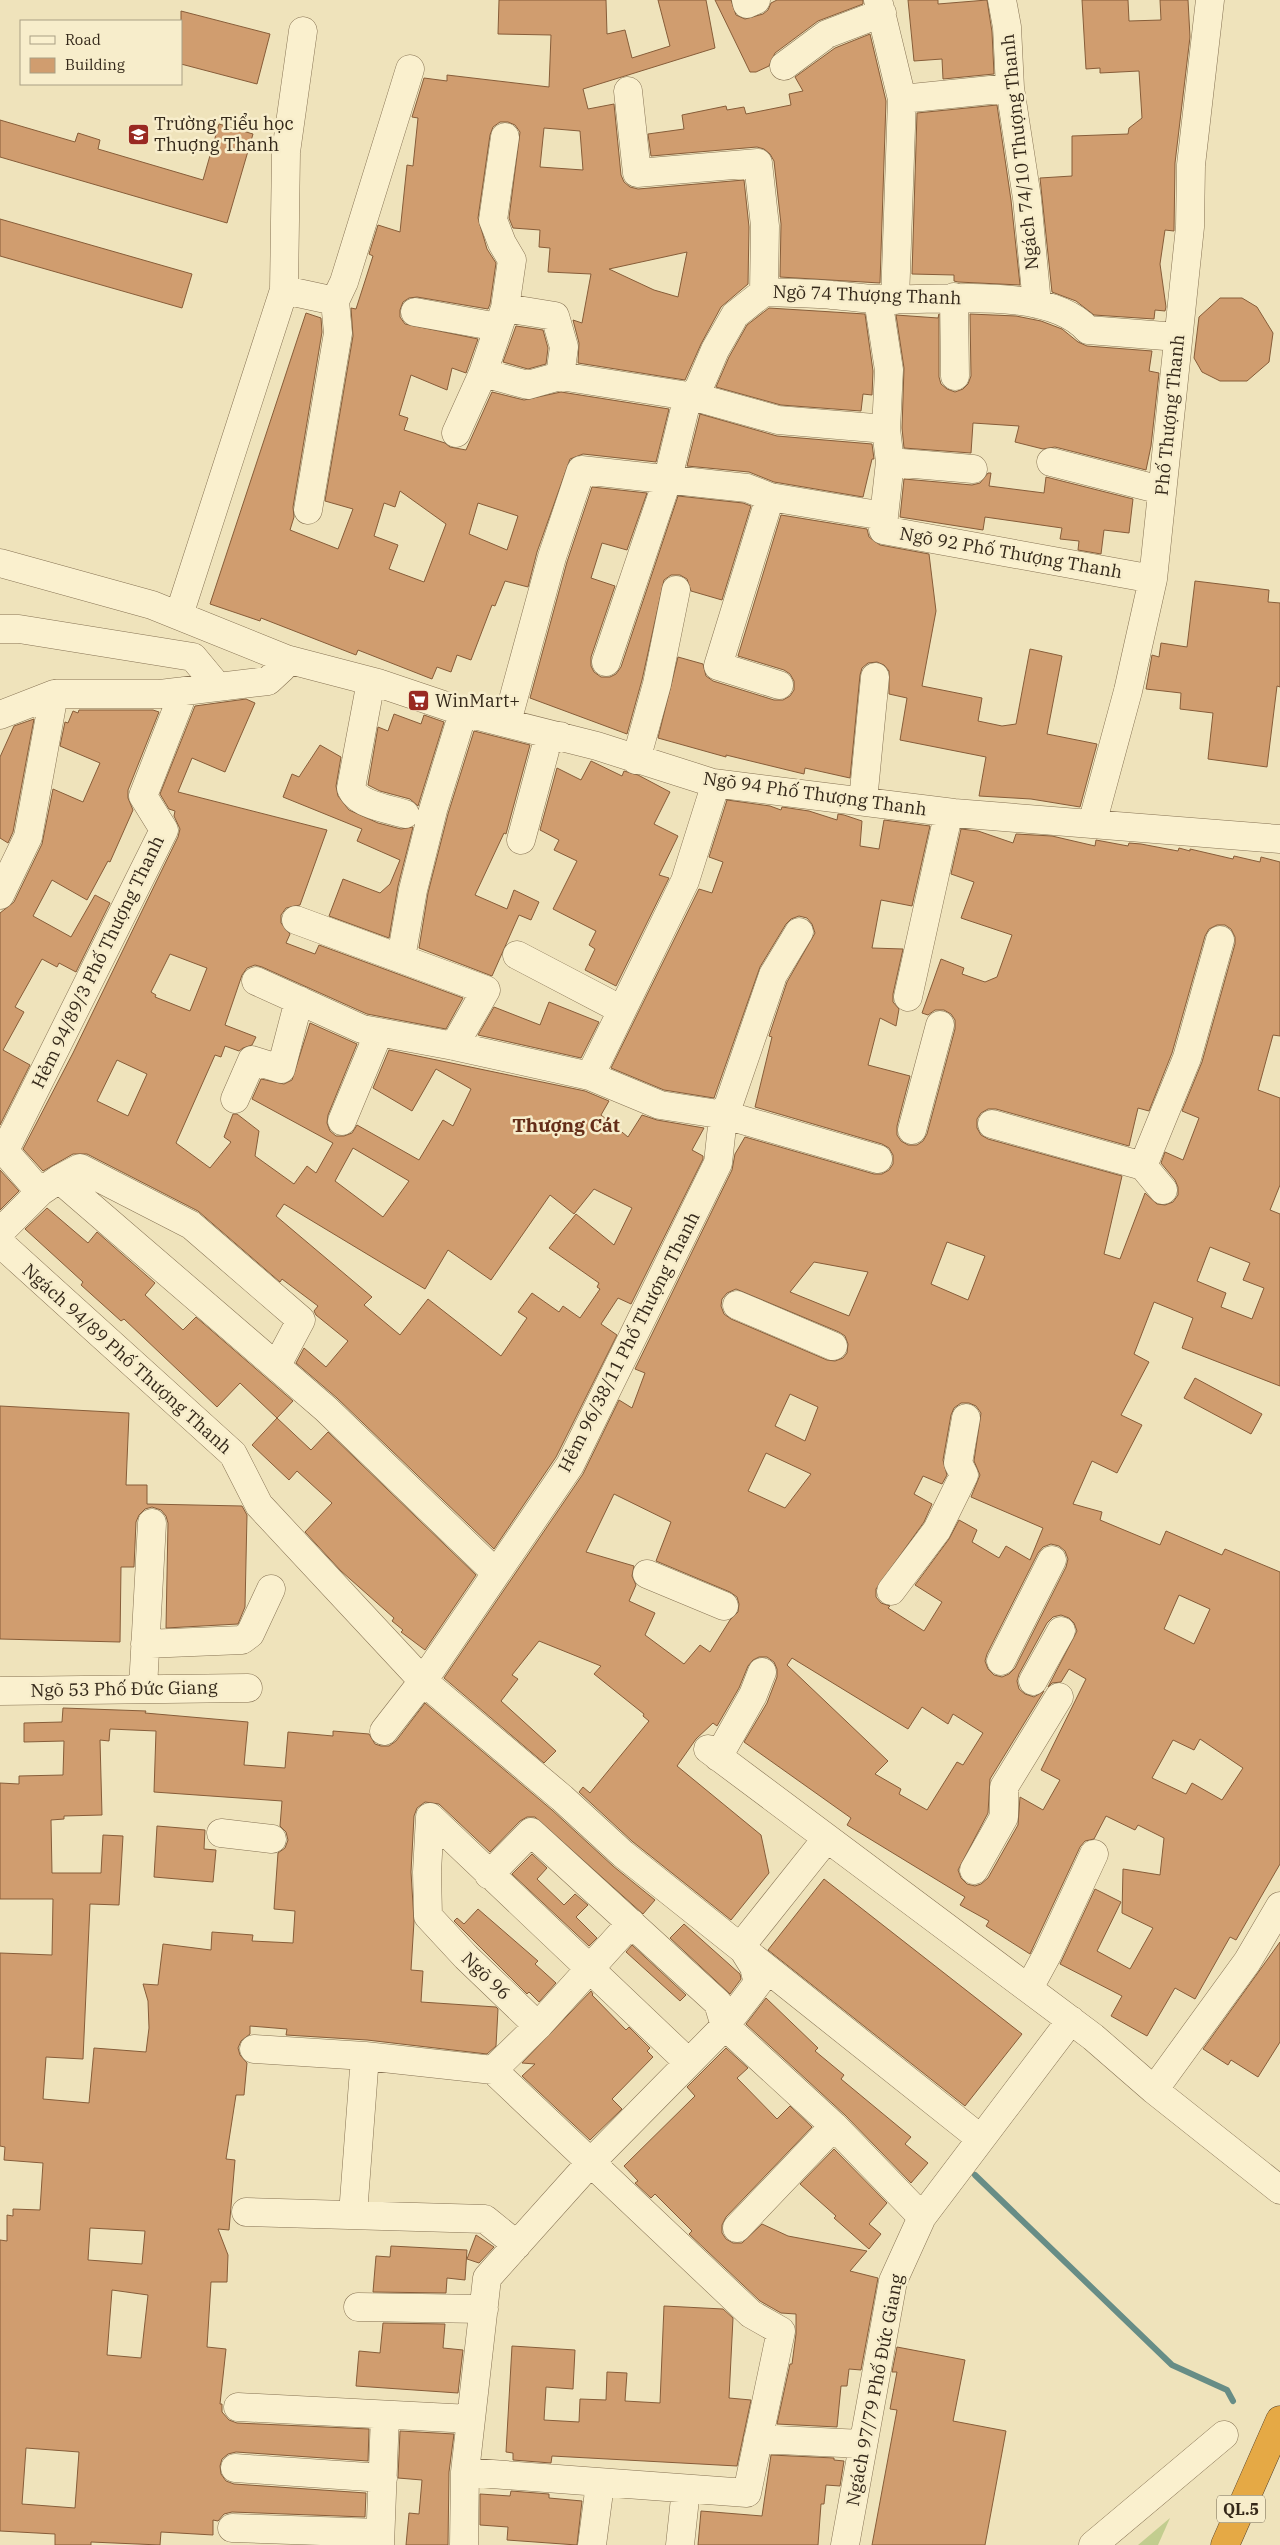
<svg xmlns="http://www.w3.org/2000/svg" width="1280" height="2545" font-family="'IBM Plex Serif',serif">
<rect width="100%" height="100%" fill="#efe3bb"/>
<path fill="#c2cd8f" d="M1170 2518 1158 2545H1138Z"/>
<g fill="none" stroke-linecap="round" stroke-linejoin="round">
<path stroke="#678d86" stroke-width="6" d="M975 2175 1172 2365 1227 2390 1233 2401"/>
</g>
<path fill="#d09d6f" stroke="#875d39" fill-rule="evenodd" d="M499 0H606L607 34 625 30 632 58 670 46 658 0H706L715 48 583 89 588 109 614 104 621 175 624 182 630 187 638 189 744 180 749 227 748 284 721 307 701 344 685 380 578 363 579 343 573 320 582 323 591 274 548 272 550 248 539 247 540 230 513 228 509 218 520 132 515 125 508 122H500L493 127 490 135 478 218 487 249 496 263 490 304 488 309 417 297 409 298 403 302 400 310V317L405 324 478 339 466 373 452 368 447 390 411 375 399 415 408 418 404 430 445 443 450 447 466 450 492 392 524 400 561 392 669 409 656 462 583 454 570 459 537 552 528 587 505 581 495 606 492 605 471 660 457 655 451 672 437 667 432 679 358 650 356 655 261 618 260 621 210 604 306 313 321 318 322 332 293 507 294 517 290 530 338 549 353 509 325 501 353 336 351 308 356 309 373 256 369 254 378 225 400 232 407 165 413 166 418 118 412 117 424 78 447 81V75L549 87 551 35 498 34ZM544 128 580 131 583 170 540 167ZM687 252 678 297 654 290 609 269ZM400 491 446 524 424 582 389 569 398 545 374 536 384 503 395 507ZM478 503 518 516 507 550 469 534Z
M715 0H731L736 15 745 19 763 14 768 10 771 3 777 0H863V4L818 21 775 53 769 66 756 72H750Z
M908 0H938V4L987 0 992 32 994 74 943 79 942 59 914 61Z
M1082 0H1128L1129 21 1161 20 1160 0H1188L1190 37 1175 163 1174 231 1165 230 1160 264 1166 307 1165 311 1155 310 1154 319 1094 315 1076 301 1052 292 1040 178 1072 176V136L1128 134 1129 128 1142 118 1139 71 1100 73V68L1086 69Z
M181 11 270 34 257 84 181 64Z
M870 34 886 101 880 283 780 277 781 224 774 161 770 154 764 149 757 147 651 156 648 134 684 129 682 115 726 106 727 110 744 107 746 114 791 105 789 94 803 91 795 77 835 48Z
M997 105 1011 200 1020 285 958 282 954 281V275L912 274 917 113Z
M0 120 75 142 78 133 100 140 98 149 203 180 219 124 253 134 227 223 0 157Z
M0 219 192 274 182 308 0 256Z
M1220 298H1242L1257 307 1273 333 1269 362 1247 381H1220L1202 372 1194 358 1199 317Z
M769 308 865 314 873 371 872 395 863 394 861 411 781 405 716 387 729 357 747 325Z
M939 314V377L941 384 947 389 955 392 963 389 968 384 971 376 970 314 1016 316 1041 321 1062 329 1078 342 1087 346 1152 351 1149 371 1159 373 1151 446 1146 470 1055 447 1043 449 1015 442 1019 426 973 423 971 453 904 448 902 428 904 368 896 315 938 318Z
M516 326 543 330 548 348 546 364 528 369 503 362Z
M700 414 777 436 872 444 874 459H872L863 497 774 482 749 472 687 466Z
M988 473H991L989 486 1044 493 1046 477 1133 499 1129 533 1104 530 1101 554 1078 550 1079 541 1060 539 1062 528 985 517 983 530 900 517 904 479 972 485 980 483Z
M592 487 647 493 627 550 602 543 591 578 615 586 591 657V666L594 672 601 677H610L616 674 621 667 678 496 743 503 751 506 722 600 691 591 687 579 680 575H671L664 580 642 680 627 734 530 698 567 562Z
M781 515 867 529 869 537 880 545 929 554 936 611 922 686 982 698 978 721 1002 726 1016 724 1030 649 1062 656 1047 734 1097 744 1080 807 1031 799 979 796 986 757 900 740 907 698 889 694V671L884 665 877 662 868 663 862 668 860 675 850 778 805 768 804 774 726 755V757L658 738 678 657 703 664 706 676 713 681 774 700H783L790 696 794 690V681L790 674 784 670 738 656Z
M1195 581 1269 590 1268 602 1280 603V687L1277 686 1267 767 1208 759 1213 713 1180 709 1181 693 1146 689 1152 655 1159 657 1161 643 1187 647Z
M246 699 255 703 225 772 192 758 178 792 327 830 300 905 286 908 281 915V923L290 934 286 943 315 954 319 945 463 998 446 1029 367 1014 262 967 255 965 247 968 242 975 225 1025 256 1037 252 1045 243 1048 239 1051 225 1046 221 1057 215 1055 176 1143 210 1168 231 1142 224 1137 233 1114H237L259 1131 255 1156 294 1184 307 1166 316 1173 333 1143 252 1099 261 1079 284 1084 292 1080 310 1023 357 1044 328 1115 327 1123 330 1131 336 1136H344L352 1133 357 1125 419 1160 443 1120 453 1126 471 1089 436 1069 412 1111 373 1088 389 1050 585 1091 609 1101 601 1115 628 1137 642 1115 657 1120 704 1128 692 1150 703 1156V1159L631 1304 618 1298 601 1324 617 1335 556 1457 494 1549 337 1398 296 1363 304 1348 326 1367 348 1341 316 1315 314 1311 318 1306 282 1279 280 1282 198 1211 87 1154H73L43 1171 23 1149 73 1053 178 837 180 829 174 816 175 811 169 809 160 794 195 706ZM170 954 207 968 190 1011 155 997 156 995 151 992ZM117 1060 147 1074 128 1116 97 1101ZM353 1148 409 1181 383 1217 335 1181ZM594 1189 632 1208 614 1245 576 1214 549 1248 599 1283 597 1287 600 1289 580 1318 563 1306 559 1312 532 1293 518 1312 527 1318 501 1356 428 1299 400 1335 364 1305 372 1297 276 1216 284 1204 425 1289 448 1250 491 1280 550 1195 574 1214Z
M79 710H153L159 712 128 790V798L133 810 110 862 108 861 87 900 52 880 33 916 71 937 95 895 110 903 76 972 59 963 57 967 42 959 15 1007 24 1012 3 1050 30 1065 0 1125V913L14 902 42 844 53 789 83 802 100 763 60 746 65 722 68 723 73 711 78 713Z
M394 714 421 724 424 715 444 722 418 806 410 799 380 791 368 785 378 727 388 731Z
M34 719 13 832 8 843 0 838V757L14 726Z
M474 731 530 745 506 834 504 833 475 895 507 909 514 890 539 902 531 920 519 915 492 976 419 948 428 893 448 814Z
M320 745 341 757 336 786 338 796 349 810 378 823 401 829 413 827 398 886 389 938 329 916 343 879 380 893 390 884 400 860 357 841 362 829 283 797 292 774 299 777Z
M591 761 622 776 624 771 638 775 670 792 654 824 678 836 659 875 669 878 616 986 585 970 595 949 589 945 596 931 553 909 577 861 554 850 559 840 540 830 557 768 581 780Z
M727 800 770 806 781 810 782 807 809 811 837 820 838 814 844 815 862 821 860 846 879 849 884 820 930 826 912 906 881 900 872 948 903 949 893 994V1002L899 1009 896 1026 880 1018 868 1065 910 1076 897 1126V1135L901 1141 908 1145H917L923 1141 927 1134 955 1029V1020L951 1014 944 1010H935L928 1015 922 1013 941 959 964 968 962 974 985 982 997 977 1012 935 961 918 974 882 951 874 961 829 978 831 1013 843 1016 834 1052 836 1095 846 1096 840 1128 846 1129 843 1141 844 1178 851 1179 848 1190 851V849L1233 859 1234 856 1260 862 1261 857 1280 862V1036L1273 1035 1258 1090 1280 1098V1185L1270 1210 1280 1214V1386L1182 1348 1193 1318 1154 1302 1134 1354 1149 1362 1121 1415 1142 1425 1117 1473 1092 1461 1073 1504 1102 1512 1100 1520 1160 1545 1166 1531 1222 1555 1225 1549 1280 1572V1864L1236 1940 1230 1937 1195 1999 1175 1988 1147 2036 1111 2016 1122 1996 1060 1964 1095 1889 1121 1902 1097 1951 1130 1969 1153 1928 1122 1913 1123 1869 1160 1875 1164 1838 1138 1825 1135 1830 1106 1816 1094 1839 1085 1841 1080 1847 1030 1954 986 1926 989 1921 960 1905 965 1897 847 1825 851 1818 744 1742 767 1703 777 1677V1669L774 1662 767 1657H759L753 1660 748 1666 739 1688 717 1726 713 1723 696 1739 677 1766 761 1835 769 1873 731 1920 633 1842 579 1792 583 1787 590 1793 649 1721 643 1716 644 1714 594 1674 601 1666 539 1641 512 1675 518 1679 501 1701 556 1751 544 1763 444 1678 583 1474 619 1400 632 1408 645 1373 635 1369 732 1170 735 1154 745 1137 874 1174H882L889 1170 893 1164V1155L889 1148 882 1144 755 1107 772 1037 769 1036 787 982 815 933 812 924 807 918 799 916 791 919 786 924 760 967 714 1098 664 1090 611 1068 699 889 712 893 723 862 709 857ZM1217 925H1225L1231 929 1235 937V944L1202 1062 1182 1111 1199 1118 1183 1160 1165 1152 1161 1163 1175 1180 1178 1187V1195L1173 1202 1165 1205 1157 1204 1145 1193 1120 1259 1104 1254 1122 1176 988 1139 981 1135 977 1128V1119L981 1113 988 1109H996L1129 1146 1138 1108 1149 1111 1172 1053 1205 936 1209 929ZM947 1242 985 1256 968 1300 931 1284ZM1210 1247 1250 1263 1243 1280 1264 1288 1252 1319 1221 1307 1226 1293 1197 1281ZM814 1262 868 1272 849 1316 790 1292ZM736 1289 839 1332 845 1336 848 1344 847 1353 843 1358 835 1361 827 1360 731 1319 724 1314 721 1306 722 1299 727 1293ZM790 1394 818 1407 805 1441 775 1426ZM961 1403H969L976 1406 981 1413 974 1461 980 1475 971 1497 1043 1528 1030 1560 1006 1546 999 1558 972 1542 977 1530 959 1520 949 1539 915 1585 942 1602 924 1631 888 1608 890 1606 881 1603 876 1597V1589L924 1522 932 1504 914 1494 923 1476 942 1484 947 1475 943 1460 951 1415 954 1408ZM766 1453 811 1474 785 1508 748 1491ZM614 1494 671 1522 656 1561 730 1592 737 1597 739 1604 738 1612 730 1620 710 1652 700 1645 684 1664 645 1635 655 1613 629 1601 636 1585 632 1576 634 1566 586 1552ZM1051 1544 1059 1546 1065 1551 1068 1559 1066 1567 1015 1668 1009 1674 1002 1677 994 1675 988 1669 985 1661 987 1654 1038 1553 1043 1547ZM1179 1595 1210 1609 1194 1644 1164 1629ZM1061 1615 1069 1618 1074 1623 1077 1631 1048 1687 1052 1683 1061 1682 1069 1669 1086 1679 1041 1770 1060 1780 1043 1810 1020 1797 1018 1825 988 1878 981 1884 975 1886 967 1884 961 1878 958 1870 988 1813 990 1779 1044 1691 1034 1697 1025 1694 1019 1689 1017 1681 1019 1674 1047 1623 1053 1617ZM792 1658 908 1729 922 1707 948 1724 953 1714 983 1733 963 1765 957 1762 927 1810 899 1794 901 1789 875 1774 888 1761 787 1665ZM1200 1739 1243 1768 1222 1800 1192 1783 1186 1794 1152 1778 1173 1740 1194 1750Z
M549 1002 599 1022 581 1058 478 1035 494 1007 540 1025Z
M0 1170 19 1191 0 1210Z
M47 1208 88 1243 97 1232 155 1283 145 1295 183 1330 196 1317 293 1401 277 1418 311 1450 328 1432 476 1575 425 1650 401 1632 403 1630 392 1621 394 1618 341 1571 305 1532 332 1503 297 1471 289 1480 252 1445 277 1418 240 1383 217 1407 124 1319 121 1321 81 1285 83 1282 25 1229Z
M1195 1378 1262 1414 1251 1434 1184 1398Z
M0 1406 129 1413 126 1485H147V1504L242 1506 247 1515 245 1607 238 1624 166 1628 168 1523 166 1516 161 1510 152 1507 145 1509 139 1515 136 1522 134 1567H121L120 1642 0 1639Z
M425 1703 552 1810 613 1866 655 1900 643 1914 535 1817H527L520 1821 490 1852 439 1804 425 1802 417 1808 414 1816 411 1872 414 1921 411 1970 423 1971 421 2002 496 2007 498 2009 496 2046 487 2054 367 2040 286 2035 287 2029 250 2026V2034L241 2041 238 2048 240 2055 247 2063 244 2095H236L226 2159 235 2160 229 2230 218 2229 228 2255 227 2282H211L207 2347 226 2349 220 2404H222V2412L229 2420 237 2423 369 2429 368 2461 236 2452 228 2454 222 2459 220 2466 221 2474 226 2481 234 2484 366 2493 365 2517 232 2512 224 2514 218 2521 213 2520V2535L161 2532 160 2545 91 2542V2545H55V2534L0 2531V2240L7 2241V2215L13 2216V2209L40 2210 43 2163 4 2160 5 2147 0 2146V1953L52 1955 53 1899H0V1783L19 1784V1776L63 1775 64 1741 24 1742V1723L62 1722 63 1708 146 1711 145 1713 248 1722 244 1765 285 1768 288 1732 333 1736V1731L369 1734 375 1744 381 1746H389L396 1741ZM110 1729 156 1731 154 1792 282 1801 280 1826 286 1832 288 1840 285 1848 278 1853 274 1909 295 1911 293 1943 252 1941 253 1935 212 1932 211 1950 163 1944 158 1985 143 1984 148 2001 149 2028 146 2052 94 2048 89 2103 43 2099 46 2057 83 2059 90 1904 119 1905 123 1836 103 1835 101 1873H52L51 1820 64 1819V1816L102 1815 100 1740 109 1741ZM90 2228 145 2231 142 2264 88 2260ZM112 2290 148 2295 141 2358 107 2355ZM26 2448 79 2452 75 2508 22 2504Z
M157 1826 205 1830 204 1849 216 1850 213 1882 154 1877Z
M532 1854 547 1868 537 1879 564 1905 575 1894 588 1905 576 1917 597 1938 589 1946 512 1874Z
M824 1879 1022 2034 965 2106 768 1950Z
M478 1909 538 1961 535 1964 556 1983 539 2002 529 1992 527 1994 454 1921 457 1918 464 1924Z
M684 1924 740 1974 741 1979 730 1994 670 1938Z
M1280 1942V2042L1258 2077 1231 2060 1228 2065 1203 2049Z
M632 1945 686 1995 680 2001 626 1952Z
M591 1991 593 1994 592 1995 626 2030 629 2027 650 2048 647 2051 653 2057 612 2099 622 2109 590 2140 522 2076 535 2064 522 2063Z
M766 1998 818 2048 815 2051 844 2075 841 2079 911 2137 905 2144 928 2163 911 2183 845 2115 746 2024Z
M726 2048 748 2068 737 2078 777 2119 790 2106 812 2127 726 2217 722 2225V2233L726 2239 733 2243H742L762 2224 788 2236 867 2251 850 2271 878 2278 861 2370 849 2369 847 2386H841L837 2427 777 2424 790 2364H792L796 2334V2314L781 2313 760 2301 689 2234 692 2231 655 2194 651 2198 635 2183 638 2181 624 2166 695 2096 687 2087Z
M834 2149 887 2203 869 2224 881 2234 869 2249 834 2218 836 2216 800 2184Z
M476 2235 494 2247 479 2263 467 2259Z
M391 2246 467 2250 465 2280 447 2278 446 2293 373 2292 376 2256 390 2257Z
M664 2306 723 2309 733 2318 729 2398 751 2400 737 2466 552 2456 551 2463 513 2460V2453L506 2452 512 2346 575 2350 573 2389 546 2387 544 2420 579 2422 580 2399 606 2400 607 2372 627 2373 625 2401 660 2403Z
M383 2323 445 2324 443 2348 463 2350 458 2393 356 2386 359 2351 380 2353Z
M897 2347 965 2360 953 2421 1006 2431 985 2545H872L897 2410 890 2409 897 2372H892Z
M400 2431 454 2434 449 2472 448 2545H406L409 2513 419 2514 422 2480 398 2478Z
M771 2455 834 2458V2460L844 2461 840 2486 826 2485 824 2504H821L818 2545H698L701 2511 762 2516Z
M511 2491 549 2494V2498L582 2501 577 2545 507 2540 508 2527 480 2525V2494L510 2496Z"/>
<g fill="none" stroke-linecap="round" stroke-linejoin="round">
<defs>
<path id="minor" d="M746 0 747 4 756 0
M878 0 902 99 895 300
M1002 0 1007 27 1010 88 1027 198 1037 304
M784 66 827 34 882 13
M628 91 637 173 758 163 765 226 764 292
M902 99 1010 88
M505 137 493 220 502 243 512 260 505 308 483 373 528 385 560 376 695 397 778 420 886 429
M284 290 335 301
M954 297 955 376
M878 299 889 370 886 429 890 462 884 516
M505 308 555 316 564 347 560 376
M415 312 498 327
M456 433 483 373
M890 462 973 469
M1051 462 1161 490
M770 497 718 666 779 685
M308 510 338 333 335 301 344 282 410 69
M0 563 152 605 286 659 378 683 470 714 597 746 713 783 954 813 1280 839
M179 615 284 290 286 152 303 31
M0 629H19L193 657 218 687
M606 662 668 478 686 404 695 397 715 350 735 315 764 292C786 293 810 293 832 295 848 296 863 299 878 299 935 302 1047 284 1088 330L1178 337
M378 683 369 692 351 788C357 805 389 809 405 814
M0 715 54 694H160L268 681 282 668 286 659
M507 722 552 557 581 470 747 488 770 497 884 516 883 530 1153 579
M636 760 657 684 676 590
M863 801 875 677
M1092 824 1128 691 1153 579 1190 227 1191 165 1210 0
M521 840 547 743 560 736
M0 895 28 837 54 694
M296 920 486 990 454 1046
M517 955 622 1010
M401 958 413 890 433 810 461 719 470 714
M256 981 362 1029 454 1046 590 1076 660 1105 725 1115 878 1159
M908 997 947 820 954 813
M590 1076 685 881 714 789 713 783
M235 1099 252 1060 281 1069 299 1000
M725 1115 773 975 799 932
M342 1121 379 1032
M992 1124 1143 1166 1187 1058 1220 940
M912 1130 940 1025
M0 1146 40 1192
M5 1150 164 830 143 796 184 691
M1143 1166 1163 1190
M59 1179 80 1168 191 1225 301 1320 277 1365
M0 1232 40 1192 59 1179 326 1409 496 1573
M0 1243 233 1454 259 1505 423 1681 562 1798 623 1854 981 2139
M737 1305 833 1346
M647 1574 724 1606
M891 1591 937 1530 964 1475 958 1463 966 1418
M145 1644 242 1640 250 1634 271 1589
M1001 1661 1052 1560
M1033 1681 1061 1631
M143 1688 152 1523
M0 1691 248 1688
M384 1731 423 1681 570 1465 718 1163 723 1117
M708 1749 1093 2037 1154 2090 1280 2190
M718 1757 753 1695 762 1672
M430 1817 688 2062
M430 1817 427 1872 428 1916 466 1957 538 2026
M221 1833 272 1839
M974 1870 1004 1817V1787L1059 1697
M489 1875 531 1832 718 2003 725 2026 834 2126 922 2217
M1029 1988 1048 1953 1094 1854
M254 2049 365 2056 493 2070
M1154 2090 1247 1962 1280 1906
M246 2212 485 2219 517 2245
M353 2214 365 2056
M737 2228 834 2126
M358 2307 484 2309
M238 2407 471 2419
M758 2439 863 2444
M235 2468 383 2478
M465 2472 747 2493 781 2331 751 2314 493 2070 538 2026 631 1923
M232 2528 380 2533
M380 2545 385 2415
M464 2545 465 2472 487 2278 590 2163 725 2026 758 1983 754 1967 741 1946 827 1838
M592 2545 600 2484
M680 2545 686 2489
M845 2545 893 2281 922 2217 1071 2020
M1093 2545 1224 2435"/>
<path id="highway" d="M1225 2545 1280 2420"/>
</defs>
<use href="#minor" stroke="#877354" stroke-width="29"/>
<use href="#highway" stroke="#544029" stroke-width="29"/>
<use href="#minor" stroke="#faf0ce" stroke-width="28"/>
<use href="#highway" stroke="#e5a945" stroke-width="28"/>
</g>
<defs>
<symbol id="school-square" viewBox="-11 -11 22 22"><rect x="-9" y="-9" width="18" height="18" rx="4" fill="#992922" stroke="#f7edcb"/><path d="M0-5L7-2L0 1L-7-2ZM-4 1L0 2.5L4 1V4Q0 6-4 4Z" fill="#fff"/></symbol>
<symbol id="supermarket-square" viewBox="-11 -11 22 22"><rect x="-9" y="-9" width="18" height="18" rx="4" fill="#992922" stroke="#f7edcb"/><path d="M-6-5.5h2.5l.6 2H6L4.5 2H-2.5L-4.4-4H-6ZM-1.5 3.2a1.3 1.3 0 1 0 .1 0ZM3 3.2a1.3 1.3 0 1 0 .1 0Z" fill="#fff"/></symbol>
</defs>
<g fill-rule="evenodd">
<use href="#school-square" x="126" y="122" width="25" height="25"/>
<use href="#supermarket-square" x="406" y="688" width="25" height="25"/>
</g>
<g text-anchor="middle" stroke-width="5" stroke-linejoin="round" paint-order="stroke">
<rect fill="#f7edcb" stroke="#6f644f" stroke-width="1" x="1217" y="2495.5" width="48" height="27" rx="4"/>
<g font-size="16" font-weight="bold" fill="#35291a">
<text x="1241" y="2515">QL.5</text>
</g>
<g font-size="18" fill="#35291a" stroke="#f7edcb" text-anchor="start">
<text x="154" y="130">Trường Tiểu học<tspan x="154" dy="21">Thuợng Thanh</tspan></text>
<text x="435" y="707">WinMart+</text>
</g>
<g font-size="18" fill="#35291a" stroke="#f7edcb">
<text transform="translate(1020 152) rotate(-96)" y="6">Ngách 74/10 Thượng Thanh</text>
<text transform="translate(867 295) rotate(2)" y="6">Ngõ 74 Thượng Thanh</text>
<text transform="translate(1170 415) rotate(-84)" y="6">Phố Thượng Thanh</text>
<text transform="translate(1011 553) rotate(10)" y="6">Ngõ 92 Phố Thượng Thanh</text>
<text transform="translate(815 794) rotate(8)" y="6">Ngõ 94 Phố Thượng Thanh</text>
<text transform="translate(98 962) rotate(-64)" y="6">Hẻm 94/89/3 Phố Thượng Thanh</text>
<text transform="translate(629 1342) rotate(-63)" y="6">Hẻm 96/38/11 Phố Thượng Thanh</text>
<text transform="translate(127 1359) rotate(42)" y="6">Ngách 94/89 Phố Thượng Thanh</text>
<text transform="translate(124 1689) rotate(-1)" y="6">Ngõ 53 Phố Đức Giang</text>
<text transform="translate(486 1976) rotate(44)" y="6">Ngõ 96</text>
<text transform="translate(875 2390) rotate(-79)" y="6">Ngách 97/79 Phố Đức Giang</text>
</g>
<g font-size="19" font-weight="bold" fill="#642d18" stroke="#f7edcb">
<text x="566" y="1132">Thượng Cát</text>
</g>
</g>
<rect x="20" y="20" width="162" height="65" fill="#f7edcb" stroke="#a99f84"/>
<rect x="30" y="36" width="25" height="8" fill="#faf0ce" stroke="#a99f84"/>
<text x="65" y="45" font-size="15" fill="#35291a">Road</text>
<rect x="30" y="58" width="25" height="15" fill="#d09d6f" stroke="#a99f84"/>
<text x="65" y="70" font-size="15" fill="#35291a">Building</text>
</svg>
